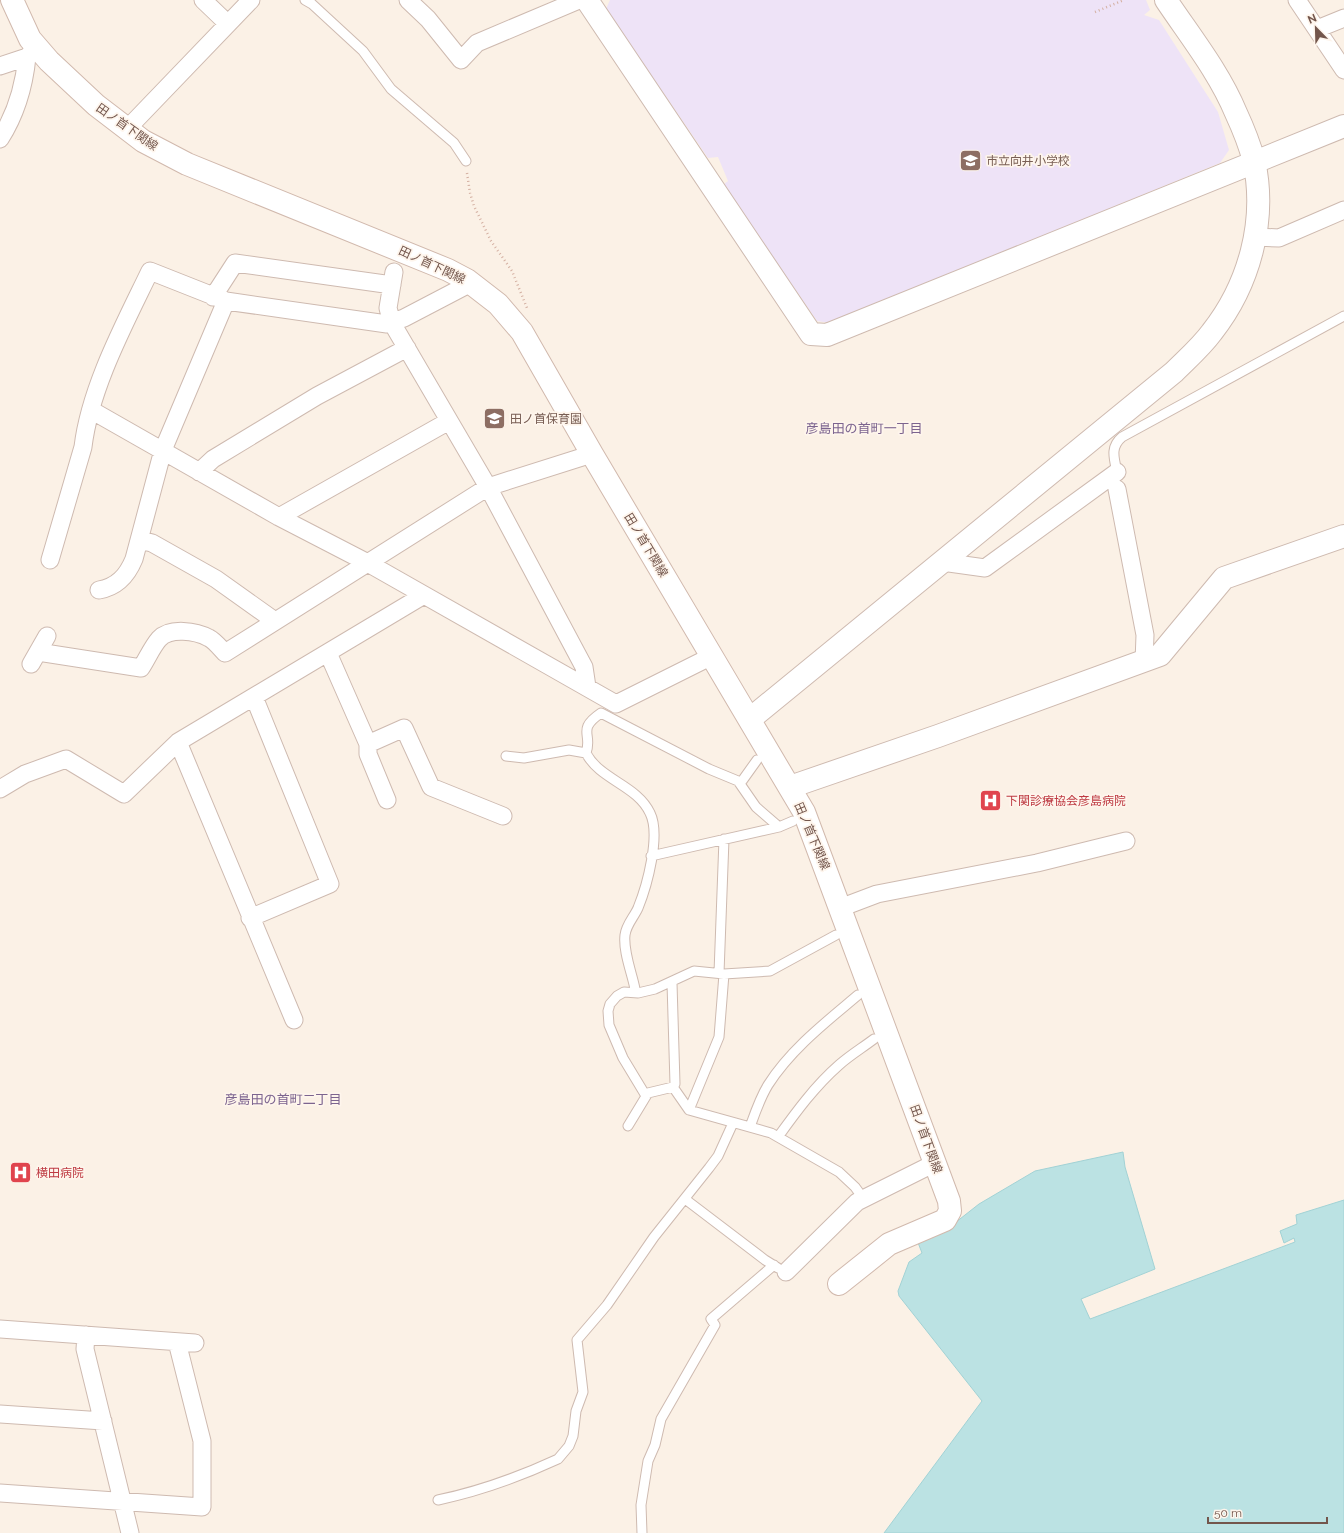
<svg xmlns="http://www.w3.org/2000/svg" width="1344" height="1533" font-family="Raleway,'Noto Sans JP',sans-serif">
<rect width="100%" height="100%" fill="#fbf1e6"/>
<path fill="#eee3f7" d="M610 0H1146L1150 10 1144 15 1159 20 1218 112 1229 150 1220 163 830 323 817 321 723 185 728 181 718 157 708 158 606 9Z"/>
<path fill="#bbe2e3" stroke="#a2d2d5" d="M1123 1152 1125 1167 1155 1269 1081 1299 1090 1319 1295 1242 1294 1238 1284 1243 1280 1231 1297 1224 1296 1215 1344 1200V1533H884L982 1401 899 1296 898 1291 909 1262 922 1253 917 1240 951 1226 979 1204 1035 1171Z"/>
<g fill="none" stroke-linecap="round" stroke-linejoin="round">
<defs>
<path id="service" d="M305 0 312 4 363 51 391 89 454 143 466 161
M1117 472C1114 458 1110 447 1122 437L1344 316
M586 753C600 780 637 785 650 813 661 835 647 886 638 908 634 917 626 925 625 935 623 952 632 973 635 989L633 992
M506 756 524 758 569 750 586 753C593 734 576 730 601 713L709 769 738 781H742L757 760
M738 781 756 807 779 827
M651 856 779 827 793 821
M719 973 724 839
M672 983 675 1084 673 1087
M646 1096 623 1058 609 1025 608 1011 610 1004 617 996 624 992 638 993 655 989 694 971 724 974 770 971 836 935
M689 1110 719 1037 724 974
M628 1126 648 1093 673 1087 689 1110 771 1133 839 1172 855 1187 863 1198
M750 1127C755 1113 760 1098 768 1085 791 1049 826 1022 858 995
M778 1137C796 1112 815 1086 839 1065 849 1056 862 1048 874 1039
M685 1199 765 1260 778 1268
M438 1500C481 1491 519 1477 558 1459L569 1446 573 1436 576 1411 583 1392 577 1340 607 1305 654 1237 709 1168 718 1156 733 1123
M642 1533 641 1505 648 1461 655 1445 661 1419 715 1325 711 1319 774 1265"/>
<path id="minor" d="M203 0 228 24
M408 0 428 19 461 60 477 43 579 0
M1297 0 1344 70
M1317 29 1344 18
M0 66 27 57 34 50
M127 129 251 0
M0 139C16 114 24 87 27 57
M1255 237 1279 238 1344 210
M394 272 388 308 392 323 488 487 584 667 587 687
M213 297 235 263 392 285
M91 410 279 517 366 562 616 704 712 656
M199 472 213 459 317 396 407 348
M1117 489 1145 635 1144 662
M279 517 449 421
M140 540 152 543 216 579 275 621
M50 560 83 447C90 388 124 325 150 271L226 301 387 324 404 318 471 283
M942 562 985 568 1117 472
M99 590C117 587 127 576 134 559L163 450 226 301
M38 652 141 668C147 659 152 647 159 639 170 627 196 631 209 638 215 641 220 648 225 653L488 487 592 454
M328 653 368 744 404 728 431 787 503 816
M31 664 47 636
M178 742 294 1020
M368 744V754L387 800
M0 789 25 774 66 759 124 794 178 742 424 595
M840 908 877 894 1037 863 1126 841
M250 918 330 884 254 697
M786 1272 857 1202 935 1163
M0 1329 195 1343
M86 1335 85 1349 130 1533
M0 1414 103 1421
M0 1493 202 1507V1441L177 1342"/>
<path id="tertiary" d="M587 0 811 334 827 335 1344 126
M750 719 1174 372C1187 359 1201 347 1212 332 1249 285 1267 221 1254 161 1250 146 1243 128 1236 113 1219 72 1190 36 1166 0
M790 787 938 736 1160 655 1224 578 1344 536"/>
<path id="secondary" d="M12 0 30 39 49 61 96 105 143 141 187 164 448 270 467 280 498 304 522 332 592 454 804 812 949 1201 950 1211 945 1220 889 1244 839 1284"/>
</defs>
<use href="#service" stroke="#cebab0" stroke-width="11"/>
<use href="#minor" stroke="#cebab0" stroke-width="19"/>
<use href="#tertiary" stroke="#cebab0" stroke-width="24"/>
<use href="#secondary" stroke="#d1b9ad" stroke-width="24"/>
<path stroke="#d4b0a2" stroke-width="2.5" stroke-dasharray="1 3" stroke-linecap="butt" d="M1095 12 1124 0
M467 173 470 193 474 206 491 241 512 271 527 308"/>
<use href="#service" stroke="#fff" stroke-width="9"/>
<use href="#minor" stroke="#fff" stroke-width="17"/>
<use href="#tertiary" stroke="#fff" stroke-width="22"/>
<use href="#secondary" stroke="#fff" stroke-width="22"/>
</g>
<defs>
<symbol id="school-square" viewBox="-11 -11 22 22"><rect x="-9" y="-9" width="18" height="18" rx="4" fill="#8d6e63" stroke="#fef5ec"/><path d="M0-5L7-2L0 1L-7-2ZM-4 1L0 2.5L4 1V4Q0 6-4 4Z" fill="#fff"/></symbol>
<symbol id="hospital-square" viewBox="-11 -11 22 22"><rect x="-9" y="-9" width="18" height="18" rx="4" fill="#e0444e" stroke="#fef5ec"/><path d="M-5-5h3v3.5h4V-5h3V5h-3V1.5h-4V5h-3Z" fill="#fff"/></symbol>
</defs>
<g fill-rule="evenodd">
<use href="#school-square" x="958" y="148" width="25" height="25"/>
<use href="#school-square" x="482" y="406" width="25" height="25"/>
<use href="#hospital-square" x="978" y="788" width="25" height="25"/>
<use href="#hospital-square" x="8" y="1160" width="25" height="25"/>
</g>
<g text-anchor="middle" stroke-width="3.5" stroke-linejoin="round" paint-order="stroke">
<g font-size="12" fill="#73564c" stroke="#fef5ec">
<text transform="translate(127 127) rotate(35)" y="4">田ノ首下関線</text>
<text transform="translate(432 265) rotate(25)" y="4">田ノ首下関線</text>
<text transform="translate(646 545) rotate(59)" y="4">田ノ首下関線</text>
<text transform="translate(812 836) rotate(67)" y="4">田ノ首下関線</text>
<text transform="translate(926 1139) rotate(70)" y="4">田ノ首下関線</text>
</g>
<g font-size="12" fill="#785e54" stroke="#fef5ec" text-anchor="start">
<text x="986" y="165">市立向井小学校</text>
<text x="510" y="423">田ノ首保育園</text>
</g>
<g font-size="12" fill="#be3a42" stroke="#fef5ec" text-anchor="start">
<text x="1006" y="805">下関診療協会彦島病院</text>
<text x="36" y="1177">横田病院</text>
</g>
<g font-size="13" fill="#7c648f" stroke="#fef5ec">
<text x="864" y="433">彦島田の首町一丁目</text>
<text x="283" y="1104">彦島田の首町二丁目</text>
</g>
</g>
<g transform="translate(1316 28) rotate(337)" stroke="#fef5ec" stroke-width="3" paint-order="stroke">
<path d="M0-3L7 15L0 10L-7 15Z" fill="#73564c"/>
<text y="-6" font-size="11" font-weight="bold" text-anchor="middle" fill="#73564c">N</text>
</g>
<path d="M1208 1517v6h119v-6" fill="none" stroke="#73564c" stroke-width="2"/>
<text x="1214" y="1517" font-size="12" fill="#73564c" stroke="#fef5ec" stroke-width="3" paint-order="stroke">50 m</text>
</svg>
